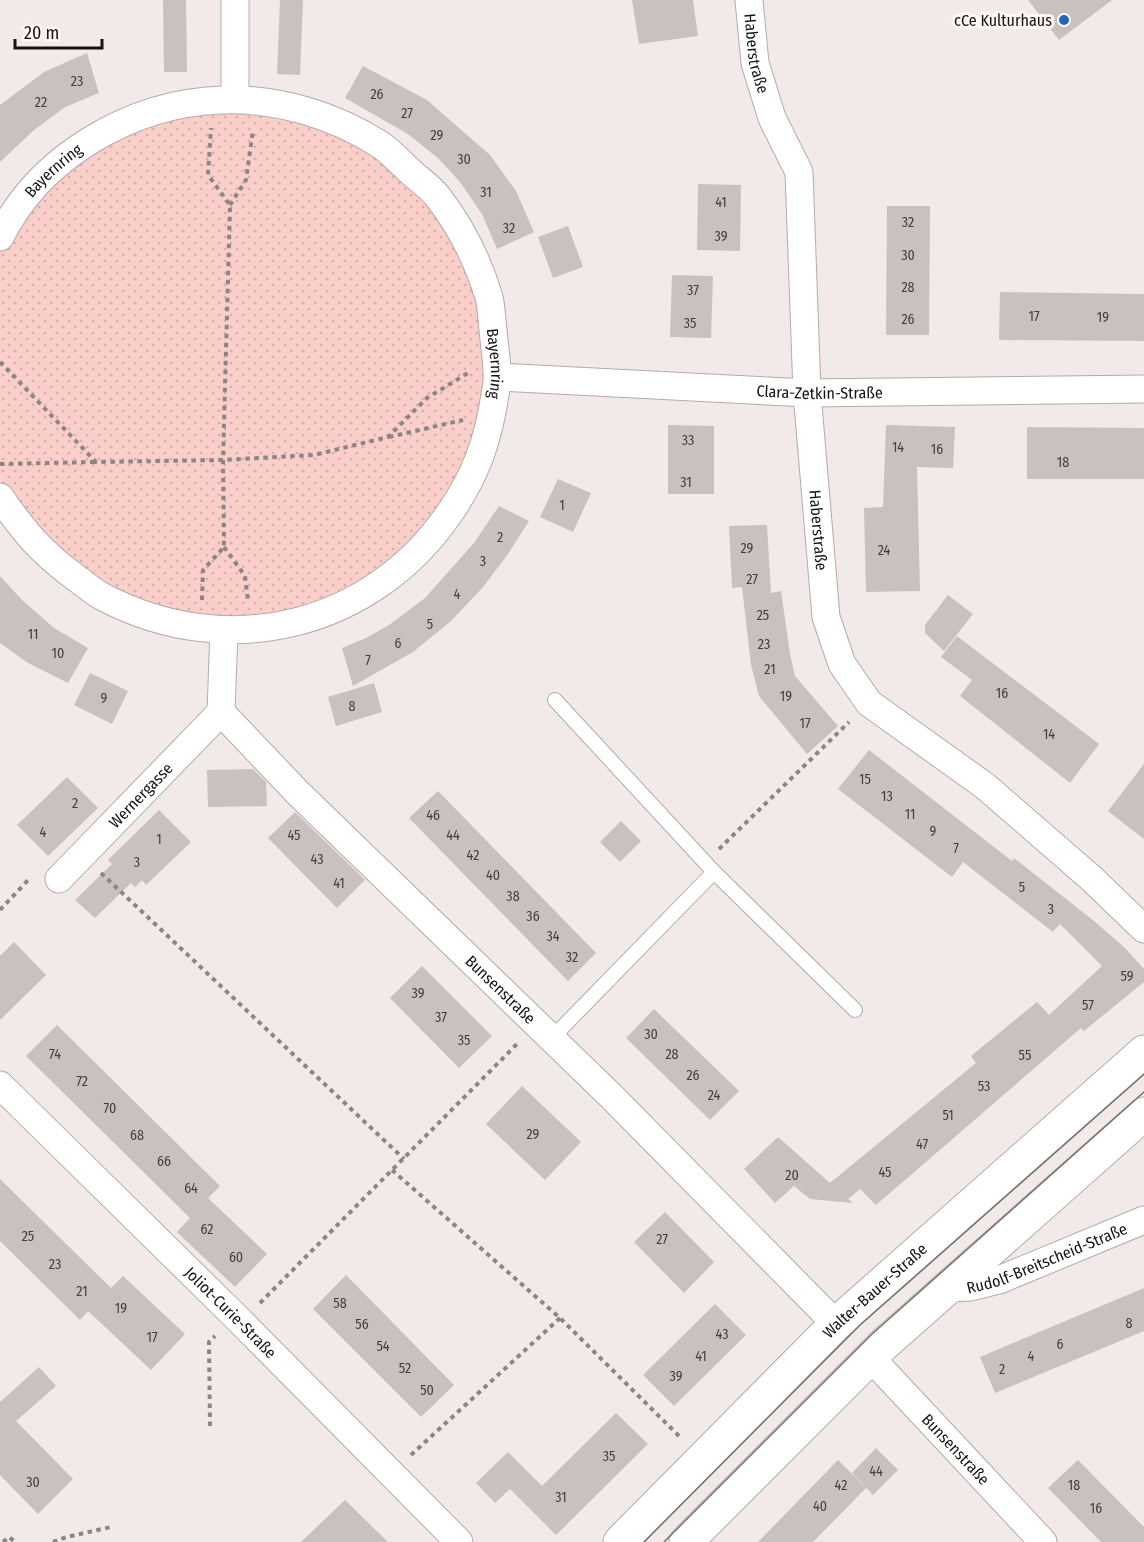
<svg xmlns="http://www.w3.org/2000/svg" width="1144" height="1542" font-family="'Fira Sans Condensed',sans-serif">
<defs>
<pattern id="grass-dots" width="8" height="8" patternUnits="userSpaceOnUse" patternTransform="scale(1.5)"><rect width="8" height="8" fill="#facec9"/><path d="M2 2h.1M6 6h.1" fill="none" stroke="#d5b0ac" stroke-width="1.8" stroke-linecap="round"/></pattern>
</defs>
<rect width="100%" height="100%" fill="#f2e9e9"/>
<path fill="url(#grass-dots)" d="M235 99 392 155 472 250 497 368 468 487 363 596 250 631 103 597 0 497V237L86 142Z"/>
<path fill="#c8c1c0" d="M163 0H186L187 72H164Z
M280 0H303L300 75 277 74Z
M632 0H693L698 36 639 44Z
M1028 0H1112L1059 40Z
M87 53 99 93 65 107 33 131 0 162V105L44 72Z
M363 66 427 100 490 155 516 191 534 232 497 249 482 214 460 182 439 159 408 134 345 98Z
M698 184 741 185 740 251 697 250Z
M887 206H930L929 335H886Z
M568 226 583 267 553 278 538 237Z
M672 275 713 276 711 338 670 337Z
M1000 292 1144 294V341L999 340Z
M668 425 714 426V494H668Z
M886 425 955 427 953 468 917 467 920 591 866 592 864 508 883 507Z
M1027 427 1144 428V479H1027Z
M558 479 591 493 573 532 540 517Z
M499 506 529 521 508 554 484 586 451 621 413 652 353 686 342 648 366 638 389 625 425 598 474 543Z
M767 525 771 593 781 591 790 654 795 676 838 726 807 754 759 696 751 665 742 587 732 588 729 526Z
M0 576 22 600 54 628 88 648 68 683 28 663 0 643Z
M948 595 973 614 944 651 925 633V625Z
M957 636 1099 744 1070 783 960 696 972 680 941 657Z
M90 673 128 691 112 724 74 705Z
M374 683 382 712 336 726 328 697Z
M869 750 1012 861 1014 858 1094 921 1125 948 1144 969V982L1084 1031 1081 1028 876 1205 860 1189 848 1199 853 1203 810 1199 794 1186 775 1203 744 1169 778 1137 830 1183 976 1063 971 1056 1037 1002 1049 1015 1102 966 1060 924 1053 932 963 862 952 877 838 789Z
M1144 764V839L1108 811Z
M253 769 266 782 267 806 208 807 207 770Z
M67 777 98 808 48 856 17 825Z
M438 791 596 953 568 981 409 818Z
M159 810 191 842 146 885 142 880 135 887 131 883 95 918 75 900 112 864 108 860Z
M295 812 365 880 337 908 268 838Z
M621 821 641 841 620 862 600 842Z
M14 942 46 975 0 1020V956Z
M422 966 492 1036 459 1068 390 998Z
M654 1009 739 1091 710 1120 626 1038Z
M57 1025 220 1186 208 1198 267 1254 235 1287 177 1232 190 1218 26 1056Z
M522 1086 581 1142 545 1180 486 1124Z
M0 1179 111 1288 123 1276 185 1334 151 1370 88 1311 80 1320 0 1241Z
M665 1212 714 1262 684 1293 634 1242Z
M346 1275 454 1385 421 1417 313 1309Z
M1144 1288V1331L995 1393 980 1357Z
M715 1304 746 1335 674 1406 643 1375Z
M39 1367 56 1386 16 1421 73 1479 38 1514 0 1475V1402Z
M616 1413 648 1444 556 1535 510 1489 495 1503 476 1483 508 1452 542 1486Z
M876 1448 898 1470 873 1495 852 1473Z
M838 1460 866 1488 813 1542H758Z
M1078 1460 1144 1527V1542H1101L1048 1488Z
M345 1500 388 1542H301Z"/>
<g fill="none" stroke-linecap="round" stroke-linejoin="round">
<defs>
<path id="lane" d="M555 700 714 872
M551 1039 714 872 855 1010"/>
<g id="street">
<path d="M235 0V99"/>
<path id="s1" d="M749 0 755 63 772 118 799 172 807 393 826 617 842 664 869 703 985 786 1091 878 1144 929"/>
<path id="s2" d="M0 237C40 156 132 103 222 100 278 98 334 115 381 145 392 153 402 164 412 173 421 181 431 188 438 197 461 227 478 261 489 297 492 310 492 325 494 339 495 350 497 362 497 373 498 383 495 392 494 401 487 443 475 476 451 511 373 627 229 662 105 598 94 593 85 584 76 578 40 551 25 533 0 497"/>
<path id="s3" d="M498 377 807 393 1144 389"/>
<path id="s4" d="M224 630 221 712 297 792 611 1096 836 1324"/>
<path id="s5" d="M59 879 221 712"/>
<path id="s6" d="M0 1085 234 1315 459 1542"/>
<path id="s7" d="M947 1288 971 1287 999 1280 1144 1220"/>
<path id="s8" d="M870 1357 1043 1542"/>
</g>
<g id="secondary">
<path id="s9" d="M620 1542 836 1324 1144 1052"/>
<path d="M686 1542 882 1346 1144 1114"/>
</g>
</defs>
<use href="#lane" stroke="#b3abaa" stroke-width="16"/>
<use href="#street" stroke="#b3abaa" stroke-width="29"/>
<use href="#secondary" stroke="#b3abaa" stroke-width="35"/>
<path stroke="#8b8585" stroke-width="4" stroke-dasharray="4.5 4.5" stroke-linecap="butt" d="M230 205 246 180 253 130
M0 362 96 462 223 460 314 455 388 437 427 398 468 373
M389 437 463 420
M0 464 95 462
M224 547 245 576 248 602
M202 600 203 570 224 547 223 460 230 205 208 175 211 128
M719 849 849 722
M101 873 404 1159
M0 910 30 878
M392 1170 560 1318 680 1437
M260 1303 517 1044
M210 1426 209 1342 215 1336
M411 1455 560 1318
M3 1542 9 1537 15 1542
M53 1542 67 1537 111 1527"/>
<use href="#lane" stroke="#fff" stroke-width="14"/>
<use href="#street" stroke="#fff" stroke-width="27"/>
<use href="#secondary" stroke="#fff" stroke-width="33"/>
<path stroke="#767070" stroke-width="1.5" d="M644 1542 861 1324 1144 1074
M664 1542 871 1335 1144 1092"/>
</g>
<circle fill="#2266b7" stroke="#fff7f6" stroke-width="2" cx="1064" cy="20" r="6"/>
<g text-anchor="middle" stroke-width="6" stroke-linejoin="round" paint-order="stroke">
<g font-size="14" fill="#423e3e">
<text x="77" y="86">23</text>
<text x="377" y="99">26</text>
<text x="41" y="107">22</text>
<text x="407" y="118">27</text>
<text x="437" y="140">29</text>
<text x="464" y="164">30</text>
<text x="486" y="197">31</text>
<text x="721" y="207">41</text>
<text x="908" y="227">32</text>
<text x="509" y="233">32</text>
<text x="721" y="241">39</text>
<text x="908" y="260">30</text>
<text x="908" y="292">28</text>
<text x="693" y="295">37</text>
<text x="1034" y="321">17</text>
<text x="1103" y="322">19</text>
<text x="908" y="324">26</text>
<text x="690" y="328">35</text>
<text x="688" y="445">33</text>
<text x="898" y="452">14</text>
<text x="937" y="454">16</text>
<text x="1063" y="467">18</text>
<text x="686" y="487">31</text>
<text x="562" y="510">1</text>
<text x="500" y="542">2</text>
<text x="747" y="553">29</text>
<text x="884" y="555">24</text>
<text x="483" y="566">3</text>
<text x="752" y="584">27</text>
<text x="457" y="599">4</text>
<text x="763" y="620">25</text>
<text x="430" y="629">5</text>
<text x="33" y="639">11</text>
<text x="398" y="648">6</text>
<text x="764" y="649">23</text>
<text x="58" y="658">10</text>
<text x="368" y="665">7</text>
<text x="770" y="674">21</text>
<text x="1002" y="698">16</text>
<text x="786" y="701">19</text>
<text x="104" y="703">9</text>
<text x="352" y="711">8</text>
<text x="805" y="728">17</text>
<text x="1049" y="739">14</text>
<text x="865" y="784">15</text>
<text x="887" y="801">13</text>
<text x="75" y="808">2</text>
<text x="910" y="819">11</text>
<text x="433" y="820">46</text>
<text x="933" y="836">9</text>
<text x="43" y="837">4</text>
<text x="294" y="840">45</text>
<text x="453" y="840">44</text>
<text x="159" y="844">1</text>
<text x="956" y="853">7</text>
<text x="473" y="860">42</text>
<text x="317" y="864">43</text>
<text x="137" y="867">3</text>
<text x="493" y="880">40</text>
<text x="339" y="888">41</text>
<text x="1022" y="892">5</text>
<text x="513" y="901">38</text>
<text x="1051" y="914">3</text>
<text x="533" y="921">36</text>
<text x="553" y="941">34</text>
<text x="572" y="962">32</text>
<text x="1127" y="981">59</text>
<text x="418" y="998">39</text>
<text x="1088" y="1010">57</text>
<text x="441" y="1022">37</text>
<text x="651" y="1039">30</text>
<text x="464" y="1045">35</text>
<text x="55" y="1059">74</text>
<text x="672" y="1059">28</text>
<text x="1025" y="1060">55</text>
<text x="693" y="1080">26</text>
<text x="82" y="1086">72</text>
<text x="984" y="1091">53</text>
<text x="714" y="1100">24</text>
<text x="110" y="1113">70</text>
<text x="948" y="1120">51</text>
<text x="533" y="1139">29</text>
<text x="137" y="1140">68</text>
<text x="922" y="1149">47</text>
<text x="164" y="1166">66</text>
<text x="885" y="1177">45</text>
<text x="792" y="1180">20</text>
<text x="191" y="1193">64</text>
<text x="207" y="1234">62</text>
<text x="28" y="1241">25</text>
<text x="662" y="1244">27</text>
<text x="236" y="1262">60</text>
<text x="55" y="1269">23</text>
<text x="82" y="1296">21</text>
<text x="340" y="1308">58</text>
<text x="121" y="1313">19</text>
<text x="1129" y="1328">8</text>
<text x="362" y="1329">56</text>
<text x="722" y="1339">43</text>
<text x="152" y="1342">17</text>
<text x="1060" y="1349">6</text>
<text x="383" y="1351">54</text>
<text x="701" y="1361">41</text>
<text x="1031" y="1361">4</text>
<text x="405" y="1373">52</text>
<text x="1002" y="1374">2</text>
<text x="676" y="1381">39</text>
<text x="427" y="1395">50</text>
<text x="609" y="1461">35</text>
<text x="876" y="1476">44</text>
<text x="33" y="1487">30</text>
<text x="841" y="1490">42</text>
<text x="1074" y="1490">18</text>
<text x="561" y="1502">31</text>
<text x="820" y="1511">40</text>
<text x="1096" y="1513">16</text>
</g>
<g font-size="16" fill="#151212" stroke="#fff7f6" text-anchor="end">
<text x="1052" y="26">cCe Kulturhaus</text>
</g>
<g font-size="16" fill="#151212" stroke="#fff7f6">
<text dy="6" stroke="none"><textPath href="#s1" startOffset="54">Haberstraße</textPath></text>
<text dy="6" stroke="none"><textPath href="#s2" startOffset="86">Bayernring</textPath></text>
<text dy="6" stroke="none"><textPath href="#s2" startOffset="698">Bayernring</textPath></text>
<text dy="6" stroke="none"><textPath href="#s3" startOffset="322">Clara-Zetkin-Straße</textPath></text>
<text dy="6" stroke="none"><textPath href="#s1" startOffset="540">Haberstraße</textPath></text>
<text dy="6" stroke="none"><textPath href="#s5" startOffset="117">Wernergasse</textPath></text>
<text dy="6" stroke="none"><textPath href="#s4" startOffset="476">Bunsenstraße</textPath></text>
<text dy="6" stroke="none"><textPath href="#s7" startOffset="105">Rudolf-Breitscheid-Straße</textPath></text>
<text dy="6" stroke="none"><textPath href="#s9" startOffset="358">Walter-Bauer-Straße</textPath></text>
<text dy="6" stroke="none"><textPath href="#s6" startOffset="324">Joliot-Curie-Straße</textPath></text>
<text dy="6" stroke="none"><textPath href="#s8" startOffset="126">Bunsenstraße</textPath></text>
</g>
</g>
<path d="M15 39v9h87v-9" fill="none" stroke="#151212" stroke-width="3"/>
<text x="24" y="39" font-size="18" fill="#151212" stroke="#fff7f6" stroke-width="4.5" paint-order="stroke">20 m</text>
</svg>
